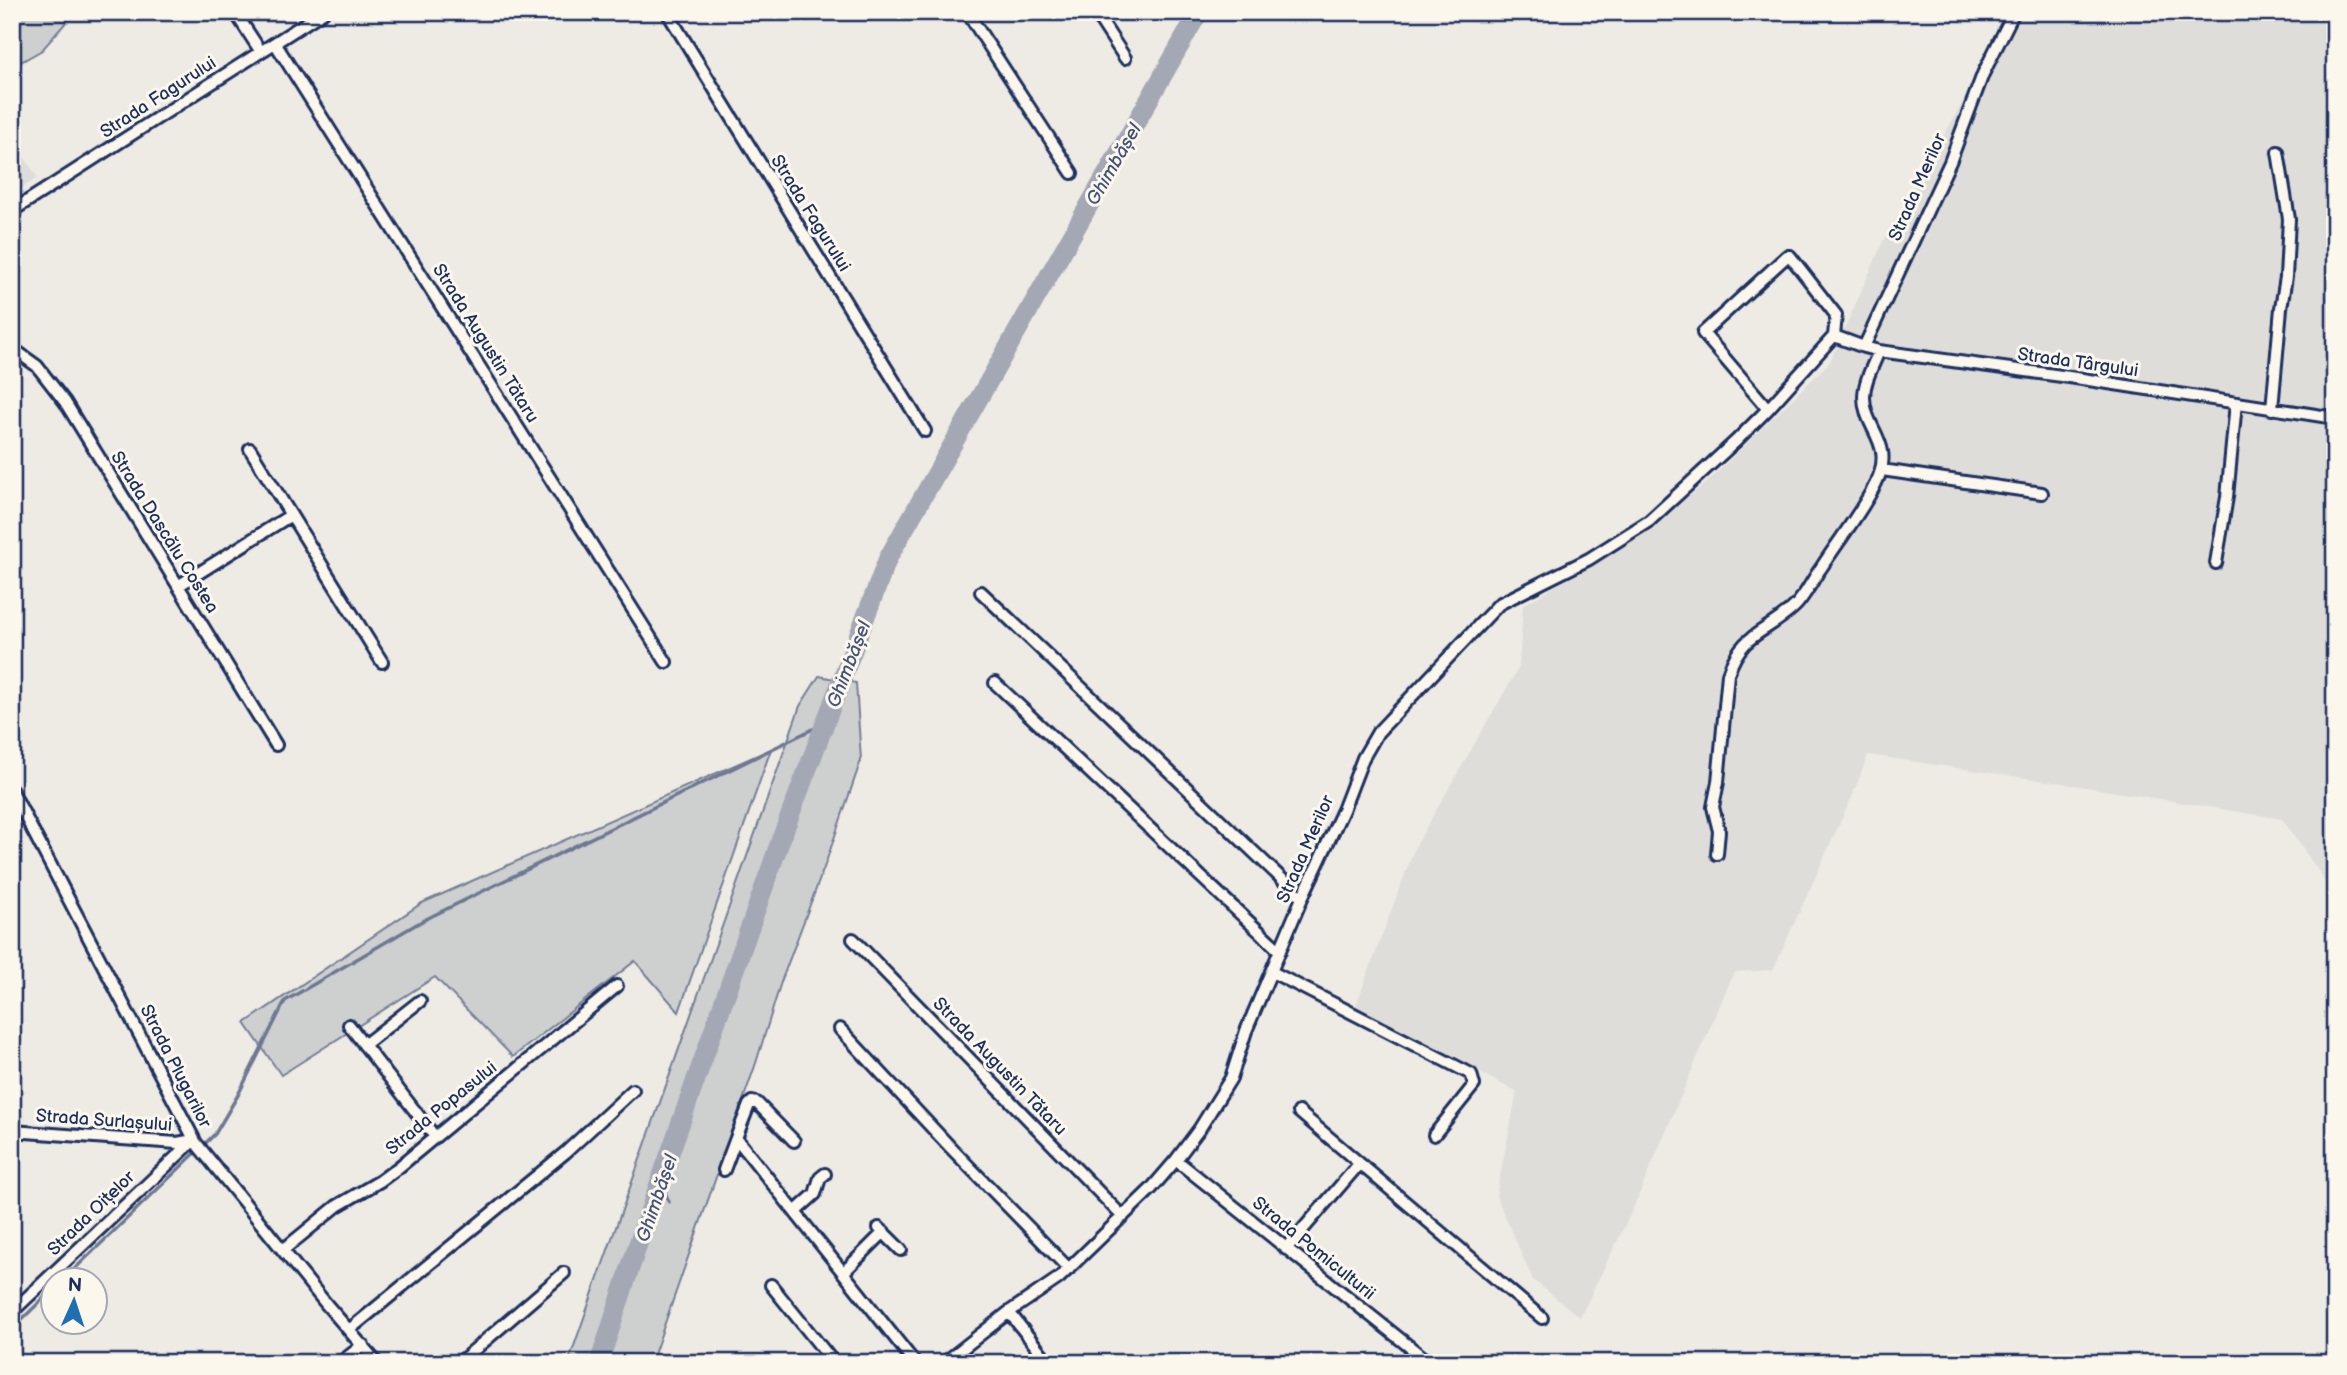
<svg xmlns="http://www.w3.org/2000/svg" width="2347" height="1375" font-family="'Balsamiq Sans',sans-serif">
<rect width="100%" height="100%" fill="#eeebe4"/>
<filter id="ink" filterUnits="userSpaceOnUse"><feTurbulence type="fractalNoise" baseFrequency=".0143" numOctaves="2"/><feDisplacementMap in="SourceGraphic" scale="14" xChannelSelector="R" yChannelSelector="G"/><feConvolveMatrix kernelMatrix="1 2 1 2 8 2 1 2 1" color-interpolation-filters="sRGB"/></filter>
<g filter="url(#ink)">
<path fill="#deddda" d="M2001 12H2335V900L2319 872 2282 819 2061 783 1868 755 1853 794 1773 970 1734 972 1631 1213 1580 1317 1533 1280 1496 1196 1517 1092 1355 1008 1415 847 1519 667 1523 605 1608 556 1705 484 1830 362 1883 242 1988 58Z
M12 139 38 178 12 194Z"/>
<path fill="#cecfcf" stroke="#747f96" stroke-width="2" d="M12 12H75L42 50 12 67Z
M819 676 856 683 861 760 825 865 781 982 756 1063 651 1363H568L800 706Z
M771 749 679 1012 635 961 513 1057 435 977 281 1075 245 1023 422 903Z"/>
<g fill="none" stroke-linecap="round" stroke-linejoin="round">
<path stroke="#6d7892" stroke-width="3.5" d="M660 1181 669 1202
M63 1280 215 1134 238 1095 285 1001 422 921 825 723
M12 1329 52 1290"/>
<path stroke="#a3a8b4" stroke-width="19" d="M599 1363 641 1235 781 839 888 558 1199 12"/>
<defs>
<path id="minor" d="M235 12 261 52
M667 12 925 431
M967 12 1072 173
M1095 12 1125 58
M275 43 666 662
M12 211 323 12
M12 348 37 366 65 402 276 745
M1879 351 2069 377 2335 418
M1768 409 1834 336 1864 347 1950 162 1983 74 2014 12
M2272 409 2281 308 2286 277 2289 219 2278 152
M250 449 382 662
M1882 470 2042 493
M2216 563 2227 497 2236 403
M178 586 291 515
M981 592 1302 898
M995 683 1280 951
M12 791 196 1143 327 1305 377 1363
M1717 854 1719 831 1713 807 1718 782 1728 674C1742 632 1765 634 1794 607 1805 597 1812 580 1821 568 1839 540 1861 513 1876 483 1896 443 1864 430 1864 397 1864 381 1873 366 1879 351L1864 347
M853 939 1123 1217
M1272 972 1471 1074 1474 1085 1434 1135
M349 1025 435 1137
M840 1029 951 1148 1069 1269
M364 1045 420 1001
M1299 1112 1542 1318
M12 1131 177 1143 194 1140
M794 1141 757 1103 752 1102 749 1105 736 1138 915 1363
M1176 1160 1430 1363
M724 1170 736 1138
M796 1211 815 1194 820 1178 825 1174
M879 1228 901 1250
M1286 1249 1359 1164
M283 1250 337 1206 380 1181 399 1167 617 986
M844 1272 884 1232
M771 1285 834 1363
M12 1312 194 1140
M1009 1312 1049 1363
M349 1330 566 1152 633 1090
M340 1363 363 1345
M459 1363 564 1273
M944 1363 1009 1312 1059 1278 1151 1189 1176 1160 1200 1128 1231 1078 1246 1031 1302 898 1343 810 1363 758 1378 732 1499 604 1589 559 1649 521 1736 441 1768 409 1703 333 1787 256H1790L1836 315 1834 336"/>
</defs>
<use href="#minor" stroke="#1b2f5e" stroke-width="16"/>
<use href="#minor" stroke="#fbf7ec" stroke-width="10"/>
</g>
</g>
<g text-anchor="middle" stroke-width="6" stroke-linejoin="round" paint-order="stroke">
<g font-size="18" fill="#1b2f5e" stroke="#fbf7ec">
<text transform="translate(158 97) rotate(-33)" y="6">Strada Fagurului</text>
<text transform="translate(1917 187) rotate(-66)" y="6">Strada Merilor</text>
<text transform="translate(811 213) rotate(58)" y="6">Strada Fagurului</text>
<text transform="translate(486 343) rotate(58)" y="6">Strada Augustin Tătaru</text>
<text transform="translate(2078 362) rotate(8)" y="6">Strada Târgului</text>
<text transform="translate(165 532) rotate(58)" y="6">Strada Dascălu Costea</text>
<text transform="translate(1305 849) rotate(-66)" y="6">Strada Merilor</text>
<text transform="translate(176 1066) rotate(63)" y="6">Strada Plugarilor</text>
<text transform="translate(1000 1066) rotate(46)" y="6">Strada Augustin Tătaru</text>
<text transform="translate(441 1108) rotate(-39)" y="6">Strada Popasului</text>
<text transform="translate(104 1120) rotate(4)" y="6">Strada Surlașului</text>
<text transform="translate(91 1213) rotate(-44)" y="6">Strada Oițelor</text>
<text transform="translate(1314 1248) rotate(39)" y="6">Strada Pomiculturii</text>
</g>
<g font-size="19" font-style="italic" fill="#445378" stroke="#fbf7ec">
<text transform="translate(1113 164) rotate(-60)" y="7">Ghimbășel</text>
<text transform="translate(848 664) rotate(-69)" y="7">Ghimbășel</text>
<text transform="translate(656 1198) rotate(-71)" y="7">Ghimbășel</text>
</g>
</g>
<rect width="2347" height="1375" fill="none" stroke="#fbf7ec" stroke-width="42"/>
<rect x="21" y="21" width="2305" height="1333" fill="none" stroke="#1b2f5e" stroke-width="2.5" filter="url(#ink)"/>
<g transform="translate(74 1301) rotate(3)"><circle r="33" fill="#fbf7ec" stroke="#a1a7b3" stroke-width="2"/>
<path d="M0-5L12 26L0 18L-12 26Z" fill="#1f6fb2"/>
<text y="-10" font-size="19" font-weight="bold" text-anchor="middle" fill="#1b2f5e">N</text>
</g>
</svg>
